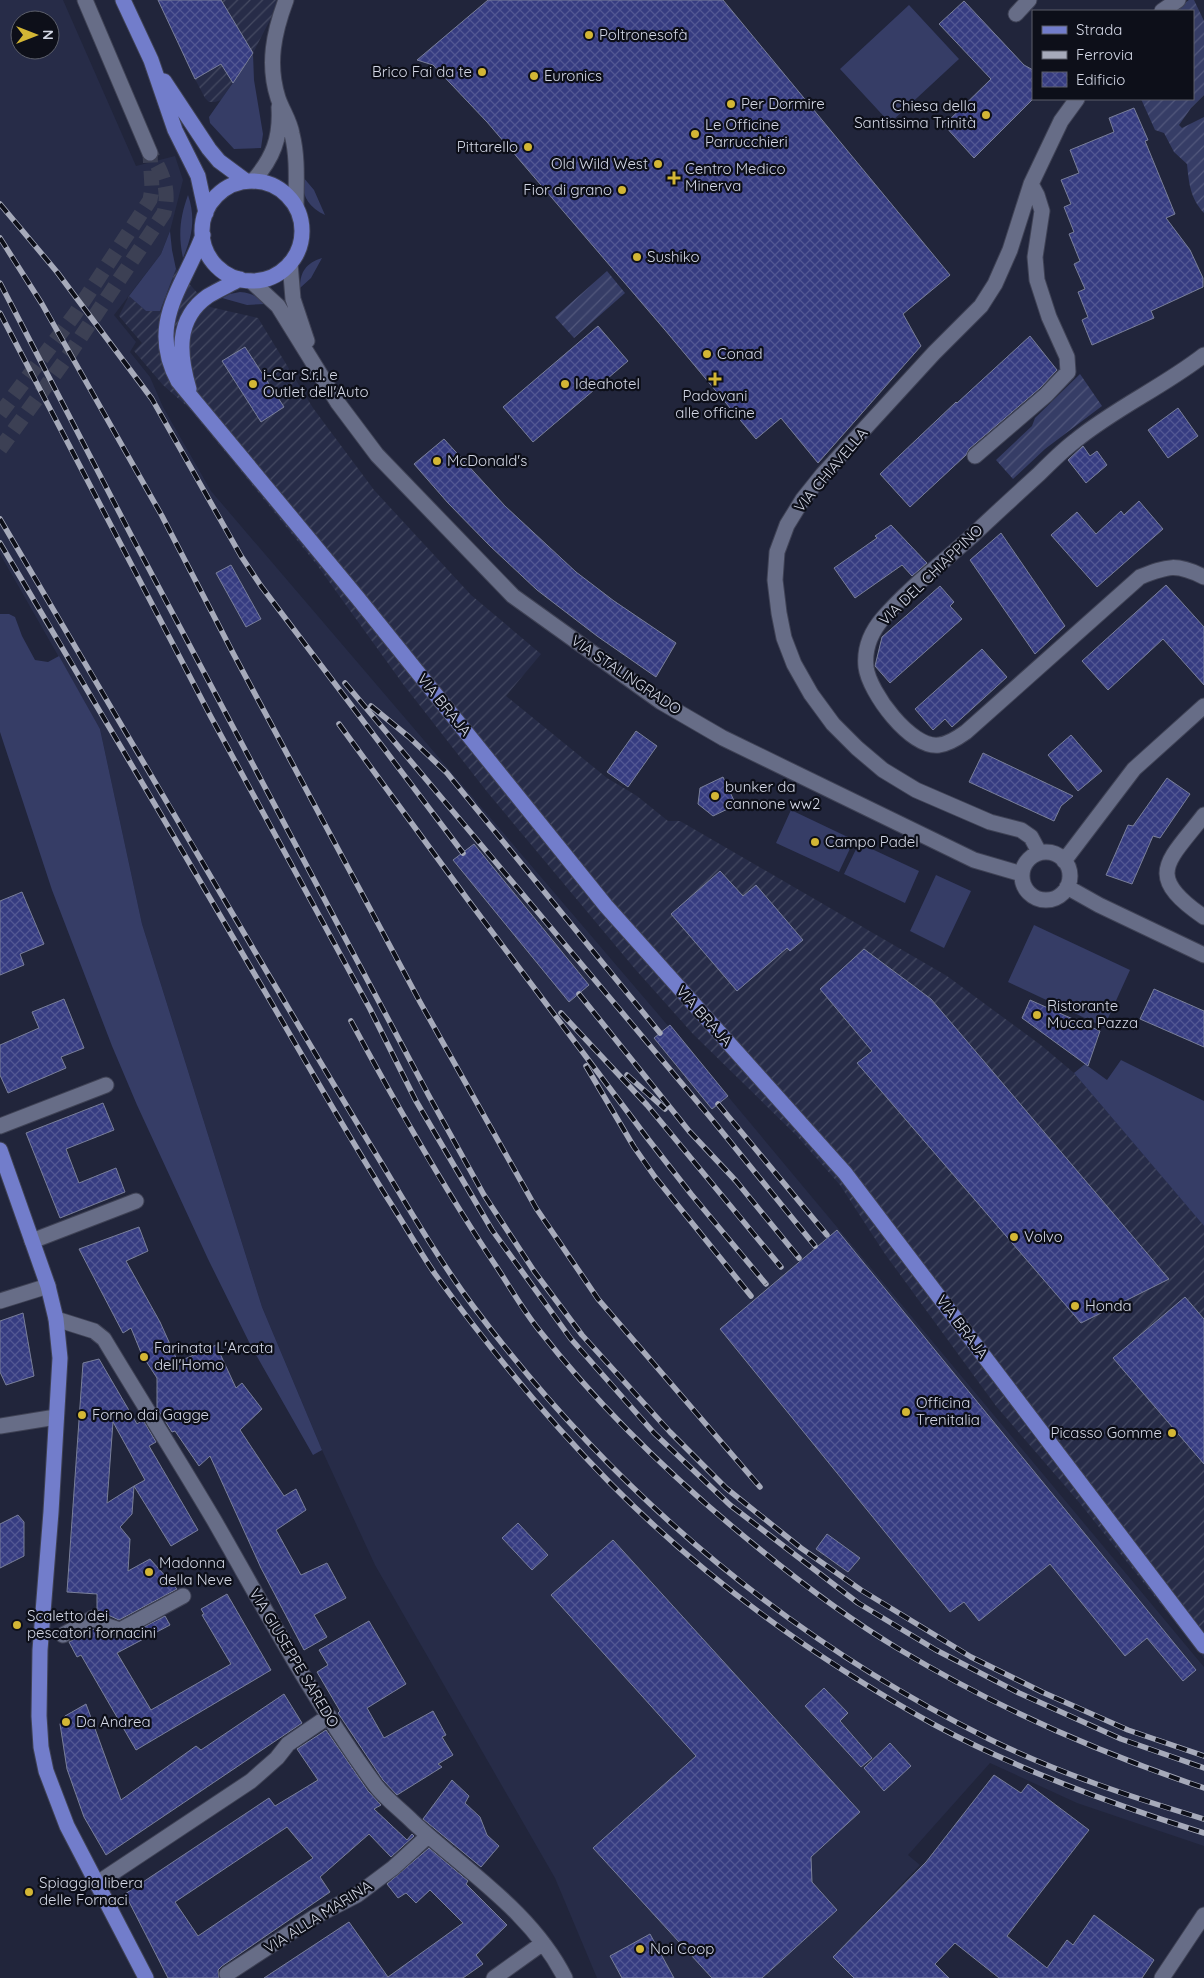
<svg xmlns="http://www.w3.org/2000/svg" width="1204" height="1978" font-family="Quicksand,sans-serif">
<defs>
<pattern id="industrial-furrows" width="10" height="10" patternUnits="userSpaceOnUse" patternTransform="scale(1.25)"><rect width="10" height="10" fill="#272c48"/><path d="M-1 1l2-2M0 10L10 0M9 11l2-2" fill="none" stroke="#454a62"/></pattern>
<pattern id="garden-furrows" width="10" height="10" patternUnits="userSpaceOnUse" patternTransform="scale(1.25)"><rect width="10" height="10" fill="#363d66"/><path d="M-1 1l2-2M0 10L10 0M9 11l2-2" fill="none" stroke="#52587c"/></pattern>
<pattern id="building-cross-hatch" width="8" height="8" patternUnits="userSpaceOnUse" patternTransform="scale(1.25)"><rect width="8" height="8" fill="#363c81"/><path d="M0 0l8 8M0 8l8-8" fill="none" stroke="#525793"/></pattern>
</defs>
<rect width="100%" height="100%" fill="#21253b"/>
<path fill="#272c48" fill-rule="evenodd" d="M0 0H63L136 166 175 156 183 180 170 231 161 254 114 315 136 342 130 352 150 377 163 407 211 491 711 1076 1204 1667V1846L1077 1803 990 1763 908 1855 920 1865 833 1957 854 1978H597L555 1878 375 1565 322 1450 262 1307 142 924 100 729 0 554ZM20 20H50V50H20Z"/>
<path fill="url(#industrial-furrows)" d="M158 0H277L271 18 253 53 221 100 215 102H209L205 98 195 79Z
M176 269 210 307 258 318 313 408 374 490 471 595 541 654 506 696 607 778 637 796 668 821H680L947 976 1042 1046 1074 1073 1204 1226V1658L1078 1501 996 1406 885 1254 840 1185 796 1135 693 1034 635 969 488 793 403 684 317 565 232 460 189 408 163 385 134 351 142 343 119 316 129 296 146 311H160Z"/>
<path fill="#363d66" d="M909 5 959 59 890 123 840 69Z
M253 54 254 80 263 134 261 148 234 149 210 123 209 117Z
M303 177 314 190 325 215C308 207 301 195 303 177Z
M188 195C196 218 192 237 183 258 178 235 180 217 188 195Z
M170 231 172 250 176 269 160 311H146L129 296 161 254Z
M322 258 311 278 300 288C300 272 306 263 322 258Z
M240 292C251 293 257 296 265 304L247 305 222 298 230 294Z
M0 614H9L15 617 22 636 35 660 48 662 59 656 100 729 142 924 262 1307 322 1450 313 1455 251 1346 208 1259 137 1105 112 1046 52 890 0 732Z
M791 810 854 840 839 872 776 843Z
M859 843 919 871 905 903 844 874Z
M936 875 971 891 944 948 910 931Z
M1034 925 1130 970 1104 1027 1008 982Z
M1121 1060 1204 1101V1226L1074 1073 1085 1064 1107 1080Z"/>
<path fill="url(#garden-furrows)" d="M1189 0H1194L1204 21V95L1191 108 1179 125 1182 128 1204 117V213C1190 198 1189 183 1187 164L1174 152 1164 133 1155 130 1141 99H1193V11H1175Z
M607 271 625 293 574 338 555 317Z
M1080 374 1102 406 1045 449 1013 479 996 460 1032 426 1035 418Z"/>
<path fill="url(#building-cross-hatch)" stroke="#797f9a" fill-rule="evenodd" d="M158 0H221L253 53 233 83 221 64 195 79Z
M488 0H723L950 275 903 314 921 346 818 463 781 418 756 439 665 330 487 122 433 65 417 60Z
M964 1 1024 65 1033 70V99L974 158 944 125 991 79 939 24Z
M1134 108 1148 140 1145 141 1175 214 1166 218 1190 250 1203 278V287L1151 311 1154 318 1092 345 1082 320 1088 317 1078 292 1085 289 1074 264 1080 261 1069 234 1074 232 1064 207 1071 204 1061 180 1079 173 1070 150 1114 132 1109 118Z
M598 326 628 361 533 442 503 407Z
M1030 336 1057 370 1040 388 969 449 966 455 910 507 880 474 956 402 957 403Z
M245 347 284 407 261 422 222 361Z
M1178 408 1198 436 1168 458 1148 430Z
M444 439 505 506 576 572 614 601 676 643 656 677 597 636 537 590 490 546 448 503 414 464Z
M1083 446 1090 456 1097 451 1107 465 1086 483 1068 460Z
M1139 501 1163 529 1097 587 1051 535 1077 512 1096 534 1121 511 1124 515Z
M891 525 927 563 912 576 902 565 855 598 834 568 877 538 875 536Z
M1001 533 1065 626 1035 654 970 560Z
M231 565 261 619 246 627 216 573Z
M1166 585 1204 627V685L1163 639 1108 690 1082 661Z
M940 586 954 602 950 606 962 619 890 683 875 666 882 637Z
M982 649 1007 677 952 727 945 719 933 730 915 709Z
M636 731 657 746 628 787 607 772Z
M1071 735 1102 771 1078 791 1048 755Z
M983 753 1073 796 1061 806 1054 821 969 782Z
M723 777 736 805 713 816 698 804 700 788Z
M1167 778 1190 794 1160 838 1153 836 1132 884 1106 875 1128 825 1133 826Z
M474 844 589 985 569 1002 453 860Z
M720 871 743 896 756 885 803 940 790 951 787 948 737 991 671 914Z
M22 892 44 944 20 954 24 965 0 975V901Z
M864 949 931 999 1169 1279 1081 1323 857 1063 872 1051 820 989Z
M1154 989 1204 1011V1047L1140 1019Z
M64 999 84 1048 61 1057 66 1068 8 1093 0 1075V1045L39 1028 32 1012Z
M1030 1000 1100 1031 1088 1066 1022 1018Z
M670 1025 728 1096 712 1109 654 1038Z
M103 1103 114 1130 66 1149 79 1183 116 1168 125 1192 60 1218 26 1133Z
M139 1227 148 1251 126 1261 160 1322 178 1362 216 1345 236 1388 242 1383 262 1409 240 1430 284 1496 296 1489 306 1510 276 1530 301 1575 327 1563 346 1598 314 1615 327 1637 304 1650 261 1568 210 1456 199 1466 175 1431 172 1432 157 1408V1378L142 1355 131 1328 123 1333 79 1249Z
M837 1230 1196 1670 1183 1681 1147 1638 1125 1656 1050 1564 979 1621 964 1602 950 1612 720 1329Z
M1185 1297 1204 1319V1464L1113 1358Z
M23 1313 34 1376 6 1385 0 1372V1321Z
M99 1359 137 1424 143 1420 156 1442 149 1446 198 1530 171 1546 134 1486 145 1480 113 1422 107 1503 134 1486 132 1514 120 1527 130 1539 128 1571 150 1559 177 1589 119 1620 97 1610V1594L67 1592 83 1363Z
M18 1515 24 1522V1556L0 1568V1524Z
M518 1523 548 1555 532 1570 502 1538Z
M827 1534 860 1558 848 1572 816 1549Z
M613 1540 860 1812 811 1857 812 1882 837 1910 762 1978H712L593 1848 696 1756 551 1595Z
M227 1594 271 1670 136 1750 81 1655 77 1657 69 1642 93 1629 105 1635 121 1639 165 1616 170 1625 117 1653 151 1710 231 1664 202 1615 204 1614 201 1609Z
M369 1621 406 1684 367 1708 384 1738 433 1711 446 1735 442 1737 453 1755 438 1764 442 1767 397 1795 383 1780 340 1716 338 1713 340 1711 317 1672 328 1665 319 1650Z
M824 1688 848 1713 840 1721 872 1758 861 1767 805 1706Z
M284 1694 302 1723 106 1855 84 1817 67 1769 60 1724 65 1716 86 1704 121 1800 196 1746 201 1750Z
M326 1730 368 1791 381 1805 374 1809 407 1840 412 1834 414 1836 391 1857 369 1834 320 1877 330 1892 222 1966 218 1970 219 1978H168L125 1894 269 1798 275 1806 318 1780 297 1749ZM287 1827 313 1858 198 1936 175 1902Z
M890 1743 911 1766 884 1791 864 1768Z
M994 1775 1021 1793 1028 1784 1089 1830 1007 1936 1047 1968 1067 1940 1073 1945 1094 1915 1154 1960 1142 1978H999L955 1943 935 1964 949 1978H854L833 1957 926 1862Z
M452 1780 469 1796 465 1803 480 1817 487 1835 499 1846 481 1867 423 1819Z
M429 1848 468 1881 466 1884 507 1925 476 1955 483 1964 463 1978H264L349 1922 388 1977 463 1923 430 1890 416 1903 406 1893 398 1898 387 1884Z
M650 1934 674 1978H622L610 1956Z"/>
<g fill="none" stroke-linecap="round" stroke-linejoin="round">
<path stroke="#3c4054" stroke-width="15" stroke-dasharray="15 8" stroke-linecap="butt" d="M0 414 75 314 150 200 152 188 150 154
M0 449 68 356 164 213C170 190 163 173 150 153"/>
<defs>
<path id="minor" d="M85 0 150 153
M286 0C274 32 267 64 278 98 282 110 290 121 292 134 298 158 296 182 296 206
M1162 11 1178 0
M1016 14 1029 0
M253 181C273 158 281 138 279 107
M290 263 293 299 307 341
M251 281 278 306 338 403 377 455 513 596 661 702 723 738 974 860 1022 874
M1204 355C1163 387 1115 408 1075 441 1062 451 1050 463 1039 474 1016 495 994 515 972 536 942 563 909 588 883 618 871 632 864 648 866 667 869 692 911 749 939 745 949 744 959 737 966 732L1140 577C1168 566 1176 563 1204 577
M975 456 1046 395 1068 372 1067 357 1049 317 1037 280 1035 257 1042 211 1037 195 1031 184
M1204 815C1168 862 1143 875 1204 917
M1039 852 1031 837 1021 830 990 822 916 790 883 770 857 748 833 724 811 694 794 664 784 638 779 613 775 580 777 552 787 525 803 499 823 474 934 353 981 306 995 284 1010 250 1031 184 1061 121 1077 99
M1022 876a24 24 0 1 1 48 0a24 24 0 1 1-48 0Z
M1064 861 1134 769 1204 706
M1067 887 1099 905 1204 955
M0 1126 106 1085
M32 1241 136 1201
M0 1301 48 1286
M56 1319 94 1331 104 1339C140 1399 178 1459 214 1520 265 1609 314 1702 376 1786 386 1799 401 1810 413 1822 466 1871 532 1912 565 1978
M0 1426 56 1417
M63 1635 93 1618 108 1626 120 1630 183 1596
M96 1884 251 1781 277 1758 288 1744 329 1716
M227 1974 316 1916 357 1895 393 1868 428 1836
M494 1978 543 1943
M1162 1978 1204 1915"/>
<path id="major" d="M123 0 151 60 175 130 198 176 206 213
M164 81 209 149 219 161 246 181
M202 231a50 50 0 1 1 100 0a50 50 0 1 1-100 0Z
M203 235C183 288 147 323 178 381L357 597 606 906 845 1173 1204 1646
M189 389C179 355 175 319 208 296 218 290 229 285 240 279
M0 1150 48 1286 56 1319 60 1358 51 1512 40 1650 39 1716 41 1747 46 1771 67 1826 146 1978"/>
</defs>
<use href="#minor" stroke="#3f4255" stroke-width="17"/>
<use href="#major" stroke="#3f4255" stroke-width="17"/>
<use href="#minor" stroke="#676d87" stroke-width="15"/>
<use href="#major" stroke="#727dcb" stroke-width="15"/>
<defs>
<path id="rail" d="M0 204 57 272 152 399 241 556 261 586 463 853
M0 238 42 304 162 516 233 653 420 1002 536 1208 598 1299 760 1487
M0 283 131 535 429 1096 484 1195 534 1271 582 1335 670 1432 726 1488 801 1548 861 1590 971 1657 1042 1692 1128 1730 1204 1756
M0 313 211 717 370 1009 416 1101 492 1230 571 1339 654 1433 730 1505 858 1603 936 1650 1019 1693 1121 1739 1204 1768
M0 519C87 667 175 815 261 962 300 1028 339 1094 379 1159 409 1209 439 1260 473 1306 611 1490 784 1637 989 1739 1058 1773 1131 1797 1204 1819
M0 543C84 684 168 826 251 968 296 1044 339 1121 386 1196 403 1222 418 1249 435 1274 489 1348 547 1419 611 1484 705 1579 816 1659 933 1724 1018 1770 1111 1804 1204 1833
M345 683 710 1117 815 1246
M371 706 409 737 447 773 660 1033
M339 724 468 900 648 1139 691 1194 766 1284
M579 994 689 1131 736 1181 799 1258
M561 1013 647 1105 781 1267
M351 1021C396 1104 443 1187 496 1266 510 1287 523 1310 539 1330 604 1413 680 1485 762 1551 805 1586 849 1619 897 1648 993 1706 1097 1752 1204 1788
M586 1066 634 1147 655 1177 751 1296
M627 1075 665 1109
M718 1104 827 1235"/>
</defs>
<use href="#rail" stroke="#a6aaba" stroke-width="5.5"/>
<use href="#rail" stroke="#0d0f19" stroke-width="4" stroke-dasharray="11" stroke-linecap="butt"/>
</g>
<g fill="#d3b635" stroke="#0d0f19" stroke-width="2">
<circle cx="589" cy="35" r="5"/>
<circle cx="482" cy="72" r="5"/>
<circle cx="534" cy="76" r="5"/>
<circle cx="731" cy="104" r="5"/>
<circle cx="986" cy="115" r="5"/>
<circle cx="695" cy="134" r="5"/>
<circle cx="528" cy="147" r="5"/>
<circle cx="658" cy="164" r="5"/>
<path d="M671.5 170.5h5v5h5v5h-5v5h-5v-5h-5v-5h5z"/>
<circle cx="622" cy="190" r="5"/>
<circle cx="637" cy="257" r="5"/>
<circle cx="707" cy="354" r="5"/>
<path d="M712.5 371.5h5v5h5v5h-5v5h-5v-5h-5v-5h5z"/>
<circle cx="253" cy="384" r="5"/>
<circle cx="565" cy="384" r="5"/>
<circle cx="437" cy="461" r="5"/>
<circle cx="715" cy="796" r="5"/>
<circle cx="815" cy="842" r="5"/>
<circle cx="1037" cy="1015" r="5"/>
<circle cx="1014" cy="1237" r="5"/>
<circle cx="1075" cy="1306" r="5"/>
<circle cx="144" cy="1357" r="5"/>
<circle cx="906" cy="1412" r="5"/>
<circle cx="82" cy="1415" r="5"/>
<circle cx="1172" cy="1433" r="5"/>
<circle cx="149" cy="1572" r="5"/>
<circle cx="17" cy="1625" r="5"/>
<circle cx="66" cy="1722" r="5"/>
<circle cx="29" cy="1892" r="5"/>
<circle cx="640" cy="1949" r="5"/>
</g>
<g text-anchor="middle" stroke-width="4.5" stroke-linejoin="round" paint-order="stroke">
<g font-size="15" fill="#d3d7e5" stroke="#0d0f19" text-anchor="start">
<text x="599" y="40">Poltronesofà</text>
<text x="472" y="77" text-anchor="end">Brico Fai da te</text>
<text x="544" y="81">Euronics</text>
<text x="741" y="109">Per Dormire</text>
<text x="976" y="111" text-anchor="end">Chiesa della<tspan x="976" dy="17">Santissima Trinità</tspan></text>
<text x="705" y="130">Le Officine<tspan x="705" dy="17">Parrucchieri</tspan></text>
<text x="518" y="152" text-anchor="end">Pittarello</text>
<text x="648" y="169" text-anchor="end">Old Wild West</text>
<text x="685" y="174">Centro Medico<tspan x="685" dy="17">Minerva</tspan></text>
<text x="612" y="195" text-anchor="end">Fior di grano</text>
<text x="647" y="262">Sushiko</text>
<text x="717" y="359">Conad</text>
<text x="263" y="380">i-Car S.r.l. e<tspan x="263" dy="17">Outlet dell'Auto</tspan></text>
<text x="575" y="389">Ideahotel</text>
<text x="715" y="401" text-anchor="middle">Padovani<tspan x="715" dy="17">alle officine</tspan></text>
<text x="447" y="466">McDonald's</text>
<text x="725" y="792">bunker da<tspan x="725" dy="17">cannone ww2</tspan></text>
<text x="825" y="847">Campo Padel</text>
<text x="1047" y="1011">Ristorante<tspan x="1047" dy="17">Mucca Pazza</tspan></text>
<text x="1024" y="1242">Volvo</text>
<text x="1085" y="1311">Honda</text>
<text x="154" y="1353">Farinata L'Arcata<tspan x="154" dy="17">dell'Homo</tspan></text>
<text x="916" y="1408">Officina<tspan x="916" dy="17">Trenitalia</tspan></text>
<text x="92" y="1420">Forno dai Gagge</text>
<text x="1162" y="1438" text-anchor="end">Picasso Gomme</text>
<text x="159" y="1568">Madonna<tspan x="159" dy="17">della Neve</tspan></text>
<text x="27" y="1621">Scaletto dei<tspan x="27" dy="17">pescatori fornacini</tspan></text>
<text x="76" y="1727">Da Andrea</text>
<text x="39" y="1888">Spiaggia libera<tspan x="39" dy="17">delle Fornaci</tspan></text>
<text x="650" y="1954">Noi Coop</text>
</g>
<g font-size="15" fill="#d3d7e5" stroke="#0d0f19">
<text transform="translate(831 470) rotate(-50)" y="5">VIA CHIAVELLA</text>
<text transform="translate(931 575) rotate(-44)" y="5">VIA DEL CHIAPPINO</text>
<text transform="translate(626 675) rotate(34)" y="5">VIA STALINGRADO</text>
<text transform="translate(444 705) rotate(51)" y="5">VIA BRAJA</text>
<text transform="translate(704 1016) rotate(48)" y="5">VIA BRAJA</text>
<text transform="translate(962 1327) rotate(53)" y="5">VIA BRAJA</text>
<text transform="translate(294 1658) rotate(59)" y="5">VIA GIUSEPPE SAREDO</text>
<text transform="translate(318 1917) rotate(-32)" y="5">VIA ALLA MARINA</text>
</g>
</g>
<rect x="1032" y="10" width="162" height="90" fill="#0d0f19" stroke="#5c5f6b"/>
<rect x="1042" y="26" width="25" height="8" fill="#727dcb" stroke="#5c5f6b"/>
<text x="1076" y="35" font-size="15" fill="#d3d7e5">Strada</text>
<rect x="1042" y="51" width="25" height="8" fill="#a6aaba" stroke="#5c5f6b"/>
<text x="1076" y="60" font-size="15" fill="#d3d7e5">Ferrovia</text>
<rect x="1042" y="72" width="25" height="15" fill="url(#building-cross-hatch)" stroke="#5c5f6b"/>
<text x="1076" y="85" font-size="15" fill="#d3d7e5">Edificio</text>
<g transform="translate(35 35) rotate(90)"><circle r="24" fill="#0d0f19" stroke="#5c5f6b"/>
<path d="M0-4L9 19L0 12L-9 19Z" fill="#d3b635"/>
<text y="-8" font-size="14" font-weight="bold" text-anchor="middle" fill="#d3d7e5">N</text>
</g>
</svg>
